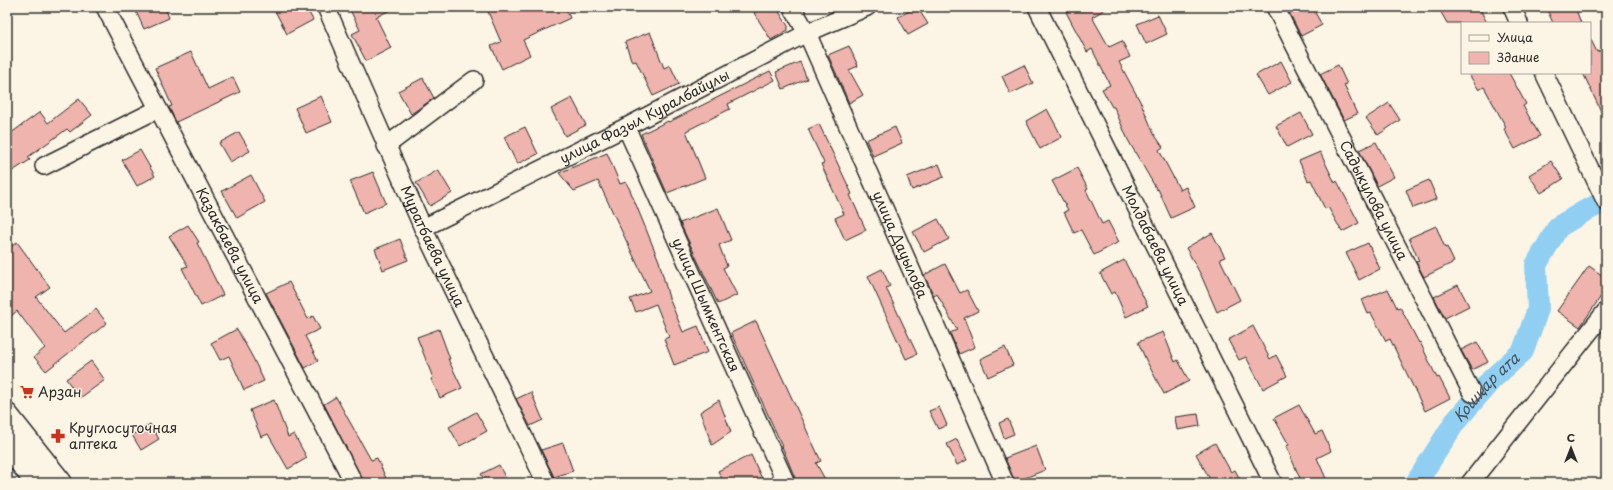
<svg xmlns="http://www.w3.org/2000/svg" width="1613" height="490" font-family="'Playpen Sans',sans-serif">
<rect width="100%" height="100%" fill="#fcf5e5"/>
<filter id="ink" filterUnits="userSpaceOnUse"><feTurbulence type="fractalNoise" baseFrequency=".025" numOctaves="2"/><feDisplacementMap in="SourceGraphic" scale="8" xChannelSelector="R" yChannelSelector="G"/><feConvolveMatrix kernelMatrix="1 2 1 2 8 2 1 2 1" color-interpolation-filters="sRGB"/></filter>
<g filter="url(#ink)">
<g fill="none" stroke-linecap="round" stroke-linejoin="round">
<path stroke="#91cff2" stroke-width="22" id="s1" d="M1416 483 1455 422 1492 379 1523 351 1538 309 1536 265 1558 227 1585 211 1606 201"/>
</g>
<path fill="#efb4ad" stroke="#2b2b2b" d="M134 7H165L169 18 144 29Z
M273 7H306L313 20 287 34Z
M356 7H397L376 17 391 48 366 61 352 34 360 30 350 10Z
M486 7H518L520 12 530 7H565L570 18 523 40 530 55 502 69 491 46 501 42Z
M764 7H776L788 26V30L771 40 754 13Z
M917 7 928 24 908 35 898 17Z
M1076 7H1109L1092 17 1109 47 1122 41 1130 57 1119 62 1142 105 1154 134 1163 147 1159 150 1180 190 1186 187 1195 207 1171 218 1158 189 1157 190 1128 140 1114 107H1112L1102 89 1110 85 1092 49 1087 52 1066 12Z
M1289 7H1312L1322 25 1301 36 1287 8Z
M1438 7H1479L1487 23H1447Z
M1546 7H1575L1581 23H1553Z
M1158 15 1167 34 1146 44 1137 24Z
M650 32 664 68 670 65 679 84 653 96 636 61 632 62 625 42Z
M1590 38 1597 52 1606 48V122L1583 73H1590Z
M849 46 858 66 849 70 863 95 849 103 828 55Z
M191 52 208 89 233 77 240 92 176 122 169 107 172 106 155 68Z
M1281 61 1292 82 1268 95 1256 75Z
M800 62 807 79 783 89 776 72Z
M1024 65 1033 83 1010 94 1002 76Z
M1338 65 1347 84 1344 85 1357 114 1344 120 1320 74Z
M770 71 775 80 728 104 730 109 686 131 705 178 667 193 641 134 668 121 669 122Z
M1468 73H1509L1526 104 1523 106 1540 136 1515 149 1504 129 1506 127 1484 87 1479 90Z
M423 78 434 98 411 114 398 91Z
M321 96 332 122 306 133 295 108Z
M572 98 586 125 565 136 551 109Z
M79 99 92 115 70 132 67 129 28 157 30 160 11 172 7 165V136L40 112 48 123Z
M1389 103 1400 120 1378 135 1366 118Z
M1047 109 1062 137 1040 149 1026 121Z
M1301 113 1312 134 1287 147 1276 126Z
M819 124 852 194 850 195 866 230 845 240 835 218 844 214 821 164 824 163 808 129Z
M525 127 538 154 517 164 504 137Z
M895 127 902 143 873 156 866 140Z
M239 132 250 151 230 162 219 143Z
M1376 142 1394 177 1377 186 1359 150Z
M140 150 155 176 137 186 122 160Z
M1320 152 1335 183 1337 181 1359 223 1342 232 1328 207 1325 209 1311 180 1308 181 1299 161Z
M607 153 620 184 626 182 630 190 659 261 669 298 683 332 698 326 708 352 674 365 664 339 669 337 656 304 636 312 630 299 650 291 598 181 574 191 559 173Z
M1551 161 1563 179 1541 193 1529 175Z
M939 164 944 177 912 190 907 177Z
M1077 168 1088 189 1086 190 1102 224 1108 221 1119 242 1094 255 1081 230 1074 233 1064 212 1068 210 1052 181Z
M438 170 452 193 430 206 416 183Z
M373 172 386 203 364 213 350 181Z
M251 175 265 202 237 218 222 191Z
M1429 180 1437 199 1413 208 1406 190Z
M718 208 731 240 719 245 727 266 723 268 737 295 718 304 680 223Z
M938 219 949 239 924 252 913 232Z
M188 225 199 242 197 243 223 295 201 306 182 268 188 266 169 236Z
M1436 226 1445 248 1447 247 1454 262 1424 277 1416 262 1419 261 1409 238Z
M1212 233 1225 257 1220 259 1240 300 1217 312 1201 275 1186 248Z
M400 239 408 260 383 270 375 249Z
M17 242 50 287 36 297 64 333 96 309 107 323 46 371 34 357 45 348 17 311 11 316 7 310V250Z
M1368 243 1380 269 1359 280 1346 253Z
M1124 260 1148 306 1126 317 1115 292 1111 294 1100 273Z
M945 264 960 293 967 290 978 311 964 318 975 347 959 354 950 333 957 330 937 294 934 296 924 275Z
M1589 266 1606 278V289L1580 327 1557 311Z
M882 269 890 286 886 288 917 354 906 359 868 276Z
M289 282 308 319 313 316 320 329 305 336 318 361 305 368 266 293Z
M1458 285 1469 306 1445 318 1434 297Z
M1388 289 1397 308 1400 307 1419 343 1420 342 1437 378 1439 377 1450 398 1425 411 1390 339 1386 341 1371 313 1368 314 1362 300Z
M756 321 821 461 816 463 827 483H797L779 439 731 333Z
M1253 326 1270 359 1276 355 1287 376 1263 389 1246 357 1239 360 1228 340Z
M237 329 253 358 264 381 244 390 229 356 220 360 211 343Z
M439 329 450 359H448L462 388 440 398 431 379 433 378 417 337Z
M1163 332 1175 362 1178 360 1189 381 1164 394 1146 360 1138 342Z
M1477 342 1488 362 1472 370 1461 350Z
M1005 347 1013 365 988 377 980 359Z
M91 361 105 380 80 398 66 379Z
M531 392 543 420 530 426 516 399Z
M336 397 371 460 377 458 388 483H364L324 404Z
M274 400 288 437 294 434 307 458 288 469 268 434 261 437 250 410Z
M719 400 731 432 712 445 700 412Z
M1299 405 1315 434 1322 431 1331 451 1317 458 1328 483H1302L1286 446 1289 445 1274 418Z
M939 407 947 425 938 429 929 411Z
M476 412 487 431 460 446 449 427Z
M1198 414 1200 426 1177 430 1175 417Z
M1008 419 1014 434 1004 438 999 423Z
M150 424 159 439 141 450 132 435Z
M957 439 967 460 957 465 947 444Z
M563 443 573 471 554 477 541 450Z
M1215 443 1231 472 1235 470 1242 483H1212L1196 454Z
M1036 446 1045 470 1015 482 1005 458Z
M751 455 764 483H724L718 471Z
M499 465 508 483H486L481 474Z"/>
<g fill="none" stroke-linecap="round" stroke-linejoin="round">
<defs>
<g id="minor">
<path id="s2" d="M105 7 354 483"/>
<path id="s3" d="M326 7 423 228 546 483"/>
<path id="s4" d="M792 7 807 33 1005 483"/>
<path id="s5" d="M1037 7 1273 483"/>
<path id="s6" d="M1275 7 1472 393"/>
<path d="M1512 7 1519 23"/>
<path d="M1544 73 1606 202"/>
<path id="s7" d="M626 127 786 483"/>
<path d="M386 146 474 80"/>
<path d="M44 166 158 109"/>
<path id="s8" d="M423 228 626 127 807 33 867 7"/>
<path d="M1470 483 1606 311"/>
</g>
<path id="major" d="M7 415 61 483
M7 445 37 483"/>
</defs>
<use href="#minor" stroke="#2b2b2b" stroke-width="20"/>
<use href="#major" stroke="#2b2b2b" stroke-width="25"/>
<use href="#minor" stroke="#fcf5e5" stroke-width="17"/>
<use href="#major" stroke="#fcf5e5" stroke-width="22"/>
</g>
</g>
<defs>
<symbol id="supermarket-bare" viewBox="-9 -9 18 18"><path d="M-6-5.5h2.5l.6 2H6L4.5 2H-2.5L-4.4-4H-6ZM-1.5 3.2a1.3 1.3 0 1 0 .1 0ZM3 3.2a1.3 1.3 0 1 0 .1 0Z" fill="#c8321e" stroke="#fcf5e5" stroke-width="2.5" paint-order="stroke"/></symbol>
<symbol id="pharmacy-bare" viewBox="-9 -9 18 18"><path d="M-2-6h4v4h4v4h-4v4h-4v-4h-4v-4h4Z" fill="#c8321e" stroke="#fcf5e5" stroke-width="2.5" paint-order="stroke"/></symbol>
</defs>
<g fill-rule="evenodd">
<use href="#supermarket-bare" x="17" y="382" width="20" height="20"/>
<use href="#pharmacy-bare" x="48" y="426" width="20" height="20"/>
</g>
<g text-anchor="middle" stroke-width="3" stroke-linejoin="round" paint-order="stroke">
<g font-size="14" fill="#2b2b2b" stroke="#fcf5e5">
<text dy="5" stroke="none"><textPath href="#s8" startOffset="248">улица Фазыл Куралбайулы</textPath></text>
<text dy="5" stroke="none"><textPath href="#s6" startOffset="217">Садыкулова улица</textPath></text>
<text dy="5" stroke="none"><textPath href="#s4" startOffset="261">улица Дауылова</textPath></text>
<text dy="5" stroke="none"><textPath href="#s2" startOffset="269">Казакбаева улица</textPath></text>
<text dy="5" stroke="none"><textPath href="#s5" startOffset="266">Молдабаева улица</textPath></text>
<text dy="5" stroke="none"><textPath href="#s3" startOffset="262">Муратбаева улица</textPath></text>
<text dy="5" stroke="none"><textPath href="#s7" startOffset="195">улица Шымкентская</textPath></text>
</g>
<g font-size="14" fill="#2b2b2b" stroke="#fcf5e5" text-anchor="start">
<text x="38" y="397">Арзан</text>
<text x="69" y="433">Круглосуточная<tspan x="69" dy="16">аптека</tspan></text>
</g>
<g font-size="15" font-style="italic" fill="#44545d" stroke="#fcf5e5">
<text dy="5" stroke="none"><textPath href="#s1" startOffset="119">Қошқар ата</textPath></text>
</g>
</g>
<rect width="1613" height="490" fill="none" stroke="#fcf5e5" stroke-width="24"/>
<rect x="12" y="12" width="1589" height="466" fill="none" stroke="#2b2b2b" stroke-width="1.5" filter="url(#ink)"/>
<rect x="1461" y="22" width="130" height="52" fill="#fcf5e5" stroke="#a8a49b"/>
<rect x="1469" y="35" width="20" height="6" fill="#fcf5e5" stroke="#a8a49b"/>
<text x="1497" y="42" font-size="12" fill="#2b2b2b">Улица</text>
<rect x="1469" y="52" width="20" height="12" fill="#efb4ad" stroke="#a8a49b"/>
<text x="1497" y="62" font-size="12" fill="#2b2b2b">Здание</text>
<g transform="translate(1571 448)" stroke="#fcf5e5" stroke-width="3" paint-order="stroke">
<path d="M0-3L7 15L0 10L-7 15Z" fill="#2b2b2b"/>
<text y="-6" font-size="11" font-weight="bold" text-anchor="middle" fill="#2b2b2b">С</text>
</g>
</svg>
